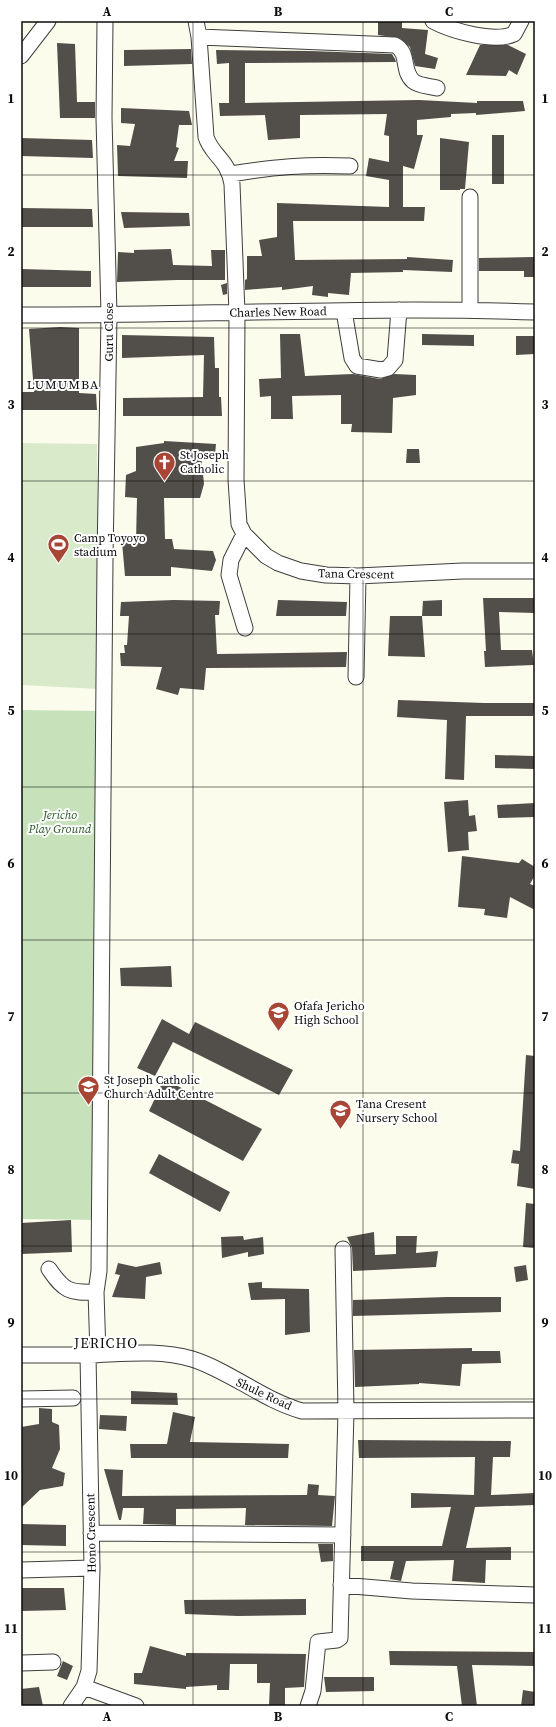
<svg xmlns="http://www.w3.org/2000/svg" width="556" height="1727" font-family="'Source Serif 4',serif">
<rect width="100%" height="100%" fill="#fcfcec"/>
<path fill="#c7e2ba" d="M21 710 101 711 98 1220 21 1219Z"/>
<path fill="#d9eacb" d="M21 443 97 444 99 689 21 685Z"/>
<path fill="#524e49" d="M378 21 402 22V28L428 30 425 54 438 58 435 69 415 66 410 47 400 38 378 35Z
M57 43 75 44 77 102H95V118H60Z
M480 45H508L526 54 517 75 509 70 506 76 466 75Z
M191 49 192 64 124 66V50Z
M216 50 310 51 392 54 395 59 396 62 245 63V103L419 100 477 103V101H523L525 111 476 115V113L451 114V117L417 120V135H423L414 169 403 166V207H425L424 221H293L295 260 407 259V257L453 260 452 272 403 270V272L351 273 349 295 328 293V297L312 295 313 286 282 290V287L245 290V280L247 279V256H262L259 240 277 237V203L389 207V180L366 176 369 158 389 162V136L384 135 387 114 300 115V138L268 140 265 115 220 116 219 103H229V63L217 64Z
M121 108 189 111 192 125H179L176 147 179 148 174 161H188L187 178 118 176 117 145 130 146 135 124 121 123Z
M492 135H504V184H492Z
M21 138 92 140 93 158 21 156Z
M440 138 469 142 465 189H460V190H440Z
M21 208 92 209 93 227H21Z
M121 212 189 213 190 226 124 228Z
M171 249 173 265 212 266 211 250H225V280H177L117 282 118 252 134 253V250Z
M535 257V277H524V271H479V258Z
M21 269 91 271V287H21Z
M227 283V294L223 295 221 285Z
M60 327 79 328V393L96 394 97 410H21V392H34L29 329Z
M280 334H300L305 376 353 374 380 379 394 374 416 375V395L393 398 392 433 351 432 352 424H341V395L292 396 293 419H271V396L260 397 259 379 281 378Z
M422 334 474 335V346L422 345Z
M122 335 214 337 215 368H219V397H221L222 416H123V398L203 397 204 355 122 358Z
M516 336H535V354L516 355Z
M164 441 216 444 215 455H201L204 484 200 498H164L165 539H172L174 549 213 551 216 560 212 571 171 567V576H125L122 542 136 541 137 498 125 497 126 475 136 471V447L164 443Z
M407 449H419L420 463H406Z
M483 598H535V613L499 612 501 650H532L534 665 485 667 484 651H486Z
M174 600 220 601 219 615H215L217 654 347 652 346 667 206 668 204 690 180 688 178 695 156 689 162 667 121 666 120 653H125L124 645H127L129 616H120L121 602Z
M278 600 347 602 346 616H276Z
M442 600V616H422L423 601Z
M390 616H422L425 657 388 656Z
M398 700 484 703H535L533 716H466L464 780 445 779 447 720 397 717Z
M495 755 534 756V769L495 768Z
M468 800 469 816 475 815 477 831 468 832 469 850 448 852 444 802Z
M535 803V817L498 818 497 805Z
M462 856 519 863 522 859 535 867V875L530 884 535 886V910L510 897 507 918 484 915 485 909 458 907Z
M171 966 172 987 121 986 120 968Z
M162 1019 189 1034 195 1022 293 1070 279 1095 173 1042 155 1076 137 1068Z
M526 1055 535 1056V1189L517 1186 519 1164 511 1163 513 1150 520 1151Z
M164 1079 262 1129 243 1161 149 1111Z
M159 1154 230 1192 220 1212 149 1173Z
M526 1203 535 1204V1248L523 1247Z
M71 1220 72 1252 21 1254V1223Z
M374 1232 375 1255 396 1254V1236H417L416 1253 438 1251 436 1267 353 1271 352 1248 347 1237Z
M243 1236 244 1240 263 1237 264 1254 248 1257V1252L222 1258 221 1237Z
M160 1262 162 1274 146 1277 145 1299 112 1297 120 1275 115 1274 118 1263 136 1267Z
M526 1265 528 1280 516 1282 514 1267Z
M262 1282V1288L309 1289 310 1332 285 1335V1299L251 1300 248 1283Z
M447 1297H501V1312L353 1316V1300Z
M472 1348V1351H500L501 1363 462 1364 460 1386 419 1383V1384L355 1387 354 1350Z
M131 1391 177 1393 178 1405 131 1404Z
M39 1408 52 1409V1422L59 1425 60 1449 52 1468 65 1473 63 1486 40 1490 21 1508V1427L39 1424Z
M173 1412 195 1417 190 1442 289 1444 288 1458H131L130 1444H167Z
M100 1415 127 1416 126 1431 99 1429Z
M358 1440 511 1441 510 1457H493L491 1495 535 1493V1505L475 1507 466 1548 511 1547V1560H486L485 1583 452 1581 454 1560 406 1561 401 1581 390 1579 394 1561H361V1546H442L451 1507 411 1508V1493L474 1495 475 1457 359 1458Z
M104 1469 123 1470 122 1496 307 1495 308 1484 319 1485 318 1495 335 1496 332 1526 245 1525 246 1508 176 1509V1525L143 1524 144 1508H123L121 1520H119Z
M21 1524 66 1525V1546L21 1545Z
M318 1544H333V1561L321 1562Z
M21 1588H64L66 1610 21 1611Z
M306 1599V1615L238 1616 185 1614 184 1600Z
M150 1646 186 1656V1653L306 1654 304 1687 285 1688V1706H269L270 1683H257V1664H230L229 1690H217V1685L186 1687V1689L134 1684V1673H142Z
M389 1651 535 1652V1666L472 1665 477 1706H462L457 1666 390 1665Z
M63 1661 73 1666 67 1680 57 1676Z
M324 1677H374V1691L326 1692Z
M39 1687 43 1706H21V1689Z
M523 1690 535 1692V1706H521Z"/>
<g fill="none" stroke-linecap="round" stroke-linejoin="round">
<defs>
<path id="minor" d="M196 21 199 37 206 137C212 156 228 159 232 184L237 313 236 480 239 524 244 534 266 556 278 563 301 571 326 575 358 576 463 571H535
M433 21C452 31 494 43 514 34L521 21
M199 37 395 45C410 53 401 70 413 81 419 86 429 86 437 88
M21 56 48 21
M231 174C274 167 306 164 350 166
M470 310V197
M344 311 352 358 357 366 381 370 388 368 395 360 399 310
M21 315C192 316 364 306 535 312
M244 534 231 560 229 575 245 628
M356 677 358 576
M49 1269C64 1291 69 1293 96 1292
M98 1354 96 1292 99 1271 105 559 109 315 104 118 105 21
M21 1355C43 1355 66 1355 88 1355 123 1354 158 1349 192 1359 230 1371 263 1400 302 1411L535 1410
M21 1399 73 1398
M91 1533 343 1535
M21 1570 92 1568
M341 1585 412 1591 535 1595
M21 1663 53 1662
M84 1687 136 1706
M71 1706 84 1687 89 1671 92 1568 88 1355
M308 1706 313 1691 318 1642 337 1640 340 1638 346 1411 343 1249"/>
</defs>
<use href="#minor" stroke="#3e3e3e" stroke-width="17"/>
<use href="#minor" stroke="#fff" stroke-width="15"/>
</g>
<path fill="none" stroke="#0b0b0b" stroke-width="1" stroke-opacity="0.55" d="M193 21V1706M363 21V1706M21 175H535M21 328H535M21 481H535M21 634H535M21 787H535M21 940H535M21 1093H535M21 1246H535M21 1399H535M21 1552H535"/>
<defs>
<symbol id="church-pin" viewBox="-11 -11 22 30"><path d="M0 17L-7.5 6A9.5 9.5 0 1 1 7.5 6Z" fill="#a84636" stroke="#fff"/><path d="M-1.2-6h2.4v3.5h3.3v2.4h-3.3V6h-2.4V-.1h-3.3v-2.4h3.3Z" fill="#fff"/></symbol>
<symbol id="stadium-pin" viewBox="-11 -11 22 30"><path d="M0 17L-7.5 6A9.5 9.5 0 1 1 7.5 6Z" fill="#a84636" stroke="#fff"/><path d="M0-5a6.5 5 0 1 0 0 10a6.5 5 0 1 0 0-10ZM-3.5-1.8h7v3.6h-7Z" fill="#fff"/></symbol>
<symbol id="school-pin" viewBox="-11 -11 22 30"><path d="M0 17L-7.5 6A9.5 9.5 0 1 1 7.5 6Z" fill="#a84636" stroke="#fff"/><path d="M0-5L7-2L0 1L-7-2ZM-4 1L0 2.5L4 1V4Q0 6-4 4Z" fill="#fff"/></symbol>
</defs>
<g fill-rule="evenodd">
<use href="#church-pin" x="152" y="450" width="25" height="34"/>
<use href="#stadium-pin" x="46" y="532" width="25" height="34"/>
<use href="#school-pin" x="266" y="1000" width="25" height="34"/>
<use href="#school-pin" x="76" y="1074" width="25" height="34"/>
<use href="#school-pin" x="328" y="1098" width="25" height="34"/>
</g>
<g text-anchor="middle" stroke-width="4" stroke-linejoin="round" paint-order="stroke">
<g font-size="12" fill="#0b0b0b" stroke="#fff">
<text transform="translate(278 312) rotate(-1)" y="4">Charles New Road</text>
<text transform="translate(109 332) rotate(-90)" y="4">Guru Close</text>
<text transform="translate(356 574) rotate(1)" y="4">Tana Crescent</text>
<text transform="translate(264 1394) rotate(25)" y="4">Shule Road</text>
<text transform="translate(91 1533) rotate(-91)" y="4">Hono Crescent</text>
</g>
<g font-size="12" fill="#0b0b0b" stroke="#fff" text-anchor="start">
<text x="180" y="459">St Joseph<tspan x="180" dy="14">Catholic</tspan></text>
<text x="74" y="542">Camp Toyoyo<tspan x="74" dy="14">stadium</tspan></text>
<text x="294" y="1010">Ofafa Jericho<tspan x="294" dy="14">High School</tspan></text>
<text x="104" y="1084">St Joseph Catholic<tspan x="104" dy="14">Church Adult Centre</tspan></text>
<text x="356" y="1108">Tana Cresent<tspan x="356" dy="14">Nursery School</tspan></text>
</g>
<g font-size="12" font-style="italic" fill="#265925" stroke="#fff">
<text x="60" y="819">Jericho<tspan x="60" dy="14">Play Ground</tspan></text>
</g>
<g font-size="13" letter-spacing="1" fill="#0b0b0b" stroke="#fff">
<text x="63" y="389">LUMUMBA</text>
</g>
<g font-size="14" letter-spacing="1" fill="#0b0b0b" stroke="#fff">
<text x="106" y="1348">JERICHO</text>
</g>
</g>
<rect width="556" height="1727" fill="none" stroke="#ffffff" stroke-width="44"/>
<rect x="22" y="22" width="512" height="1683" fill="none" stroke="#0b0b0b" stroke-width="1.5"/>
<g font-size="13" text-anchor="middle" font-weight="bold" fill="#0b0b0b">
<text x="107" y="16">A</text>
<text x="278" y="16">B</text>
<text x="449" y="16">C</text>
<text x="11" y="103">1</text>
<text x="545" y="103">1</text>
<text x="11" y="256">2</text>
<text x="545" y="256">2</text>
<text x="11" y="409">3</text>
<text x="545" y="409">3</text>
<text x="11" y="562">4</text>
<text x="545" y="562">4</text>
<text x="11" y="715">5</text>
<text x="545" y="715">5</text>
<text x="11" y="868">6</text>
<text x="545" y="868">6</text>
<text x="11" y="1021">7</text>
<text x="545" y="1021">7</text>
<text x="11" y="1174">8</text>
<text x="545" y="1174">8</text>
<text x="11" y="1327">9</text>
<text x="545" y="1327">9</text>
<text x="11" y="1480">10</text>
<text x="545" y="1480">10</text>
<text x="11" y="1633">11</text>
<text x="545" y="1633">11</text>
<text x="107" y="1721">A</text>
<text x="278" y="1721">B</text>
<text x="449" y="1721">C</text>
</g>
</svg>
